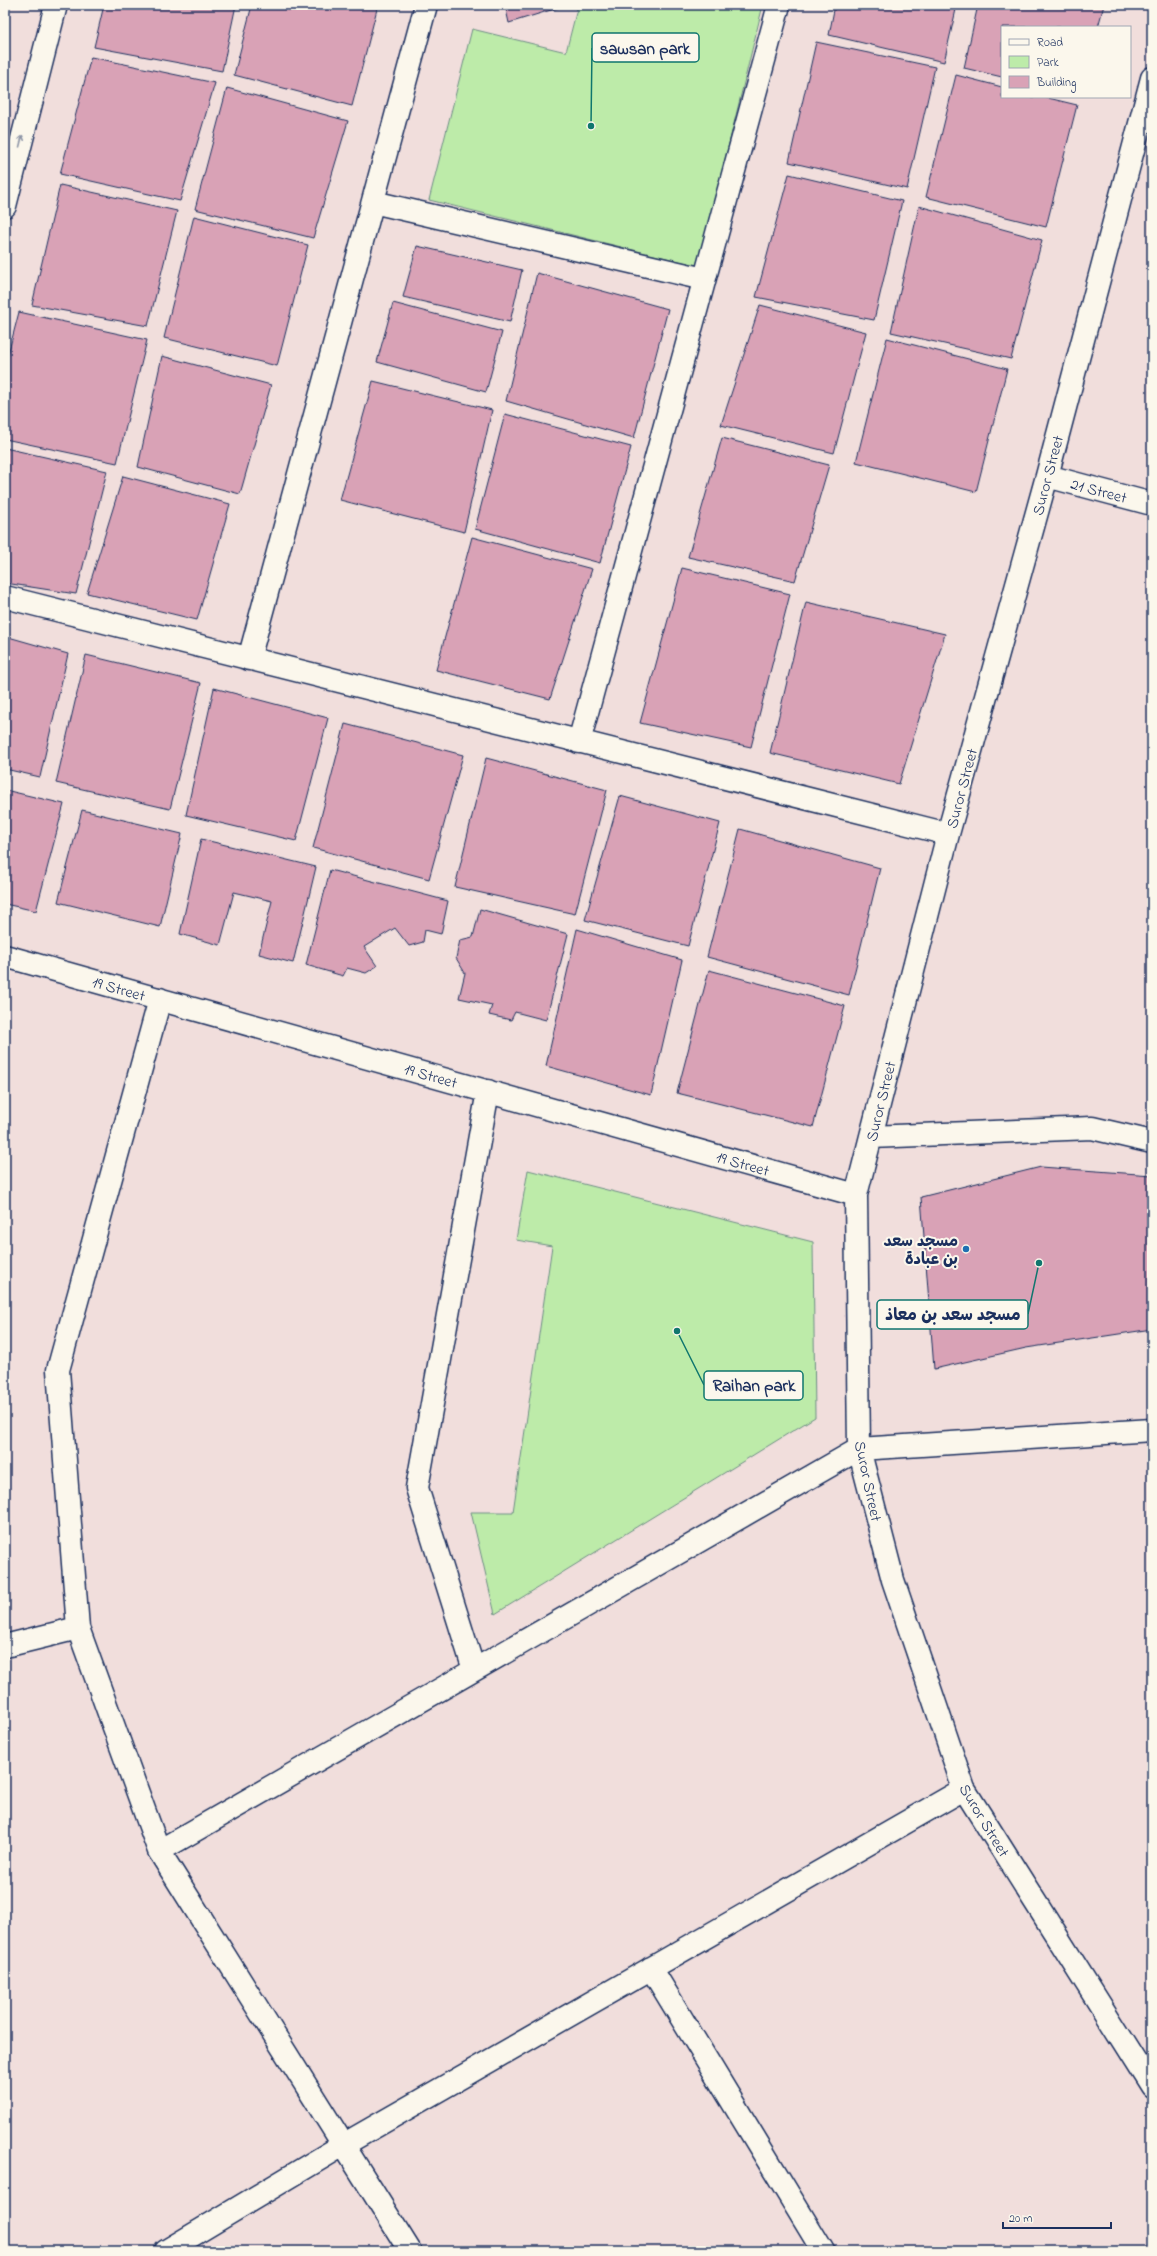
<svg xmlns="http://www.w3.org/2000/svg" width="1157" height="2256" font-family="'Indie Flower','Playpen Sans Arabic',sans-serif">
<rect width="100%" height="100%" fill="#f1dedc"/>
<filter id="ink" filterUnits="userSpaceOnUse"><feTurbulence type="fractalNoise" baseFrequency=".025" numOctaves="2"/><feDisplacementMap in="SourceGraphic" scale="8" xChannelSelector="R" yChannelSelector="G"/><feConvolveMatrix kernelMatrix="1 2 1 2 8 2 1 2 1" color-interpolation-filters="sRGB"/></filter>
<g filter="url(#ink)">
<path fill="#bdeba9" stroke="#6c8d84" d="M578 5H763L699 266 429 200 472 29 566 52Z
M528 1170 813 1242 815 1417 495 1614 471 1512H513L552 1246 516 1240Z"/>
<path fill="#d9a2b6" stroke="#1b2f5e" d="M104 5H236L222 71 94 47Z
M252 5H378L352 106 234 75Z
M505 5H564V6L509 23Z
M835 5H957L944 62 829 35Z
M978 5H1104L1098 27H1002V77L964 68Z
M816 42 935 67 907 189 789 162Z
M91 57 215 83 180 201 60 174Z
M956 75 1002 87V97H1044L1077 105 1046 227 926 197Z
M227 88 348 121 313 238 195 209Z
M789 174 902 201 874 320 756 297Z
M60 185 177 211 148 326 32 305Z
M919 206 1042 240 1011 359 891 332Z
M194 216 308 245 277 366 164 338Z
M417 246 522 270 510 322 403 297Z
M537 273 668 309 634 438 506 401Z
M393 303 502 332 486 392 377 362Z
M760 305 866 332 834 453 721 425Z
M19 312 147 340 117 463 5 439V366Z
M887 338 1007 369 976 492 856 462Z
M162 356 271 385 240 494 138 467Z
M373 381 492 410 464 532 340 500Z
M505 414 631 447 600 563 475 529Z
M722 438 829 465 795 581 688 557Z
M5 448 107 471 76 594 5 583Z
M123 476 230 504 197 620 87 593Z
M472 537 592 569 550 699 436 670Z
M682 568 790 594 751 747 640 723Z
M806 602 945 634 899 784 770 753Z
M5 636 68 654 40 777 5 769Z
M86 655 201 683 170 809 56 783Z
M214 688 328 718 296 841 186 815Z
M345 724 463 755 429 879 313 848Z
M486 758 607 790 575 914 455 887Z
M5 790 64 804 36 911 5 904Z
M620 796 720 823 688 946 585 920Z
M82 810 182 834 160 927 58 902Z
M740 829 880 868 849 995 707 957Z
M201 839 316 867 293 963 259 954 272 901 234 892 220 945 180 934Z
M330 870 448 901 441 934 425 930 423 942 409 946 395 928 364 947 377 966 366 973 347 968 343 976 306 965Z
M480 909 568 934 546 1020 515 1012 511 1020 489 1015 492 1005 459 998 465 973 456 958 460 940 473 937Z
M577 929 682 960 651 1095 546 1066Z
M709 970 845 1006 813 1127 677 1093Z
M1041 1167 1152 1175V1329L1026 1348 934 1369 921 1197Z"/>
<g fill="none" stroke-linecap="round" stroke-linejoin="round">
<defs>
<path id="minor" d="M1152 78 1047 476 948 834 856 1195 859 1449 893 1580 964 1789 1152 2087
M373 202 704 279
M5 206 56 5
M1047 476 1152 504
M5 597 948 834
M249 659 426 5
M579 742 779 5
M5 956 856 1195
M160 999 58 1370 78 1628 159 1851 410 2251
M871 1137 1092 1128 1152 1142
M5 1646 78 1628
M474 1670 417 1488 488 1091
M159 1851 859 1449 1152 1430
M651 1968 823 2251
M166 2251 343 2145 964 1789"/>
</defs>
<use href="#minor" stroke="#1b2f5e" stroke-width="25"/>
<use href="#minor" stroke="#fbf7ec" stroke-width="22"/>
</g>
<defs><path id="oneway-shaft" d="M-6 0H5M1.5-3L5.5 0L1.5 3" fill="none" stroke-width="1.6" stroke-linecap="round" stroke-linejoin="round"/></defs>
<use stroke="#8b93a5" href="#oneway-shaft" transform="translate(21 141) rotate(-76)"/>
</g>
<circle fill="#1f6fb2" stroke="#fbf7ec" stroke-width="1.5" cx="966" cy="1249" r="4"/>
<g text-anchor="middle" stroke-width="4" stroke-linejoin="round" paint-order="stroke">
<g font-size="16" fill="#1b2f5e" stroke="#fbf7ec">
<text transform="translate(1047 475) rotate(-75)" y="6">Suror Street</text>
<text transform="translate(1099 490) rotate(15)" y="6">21 Street</text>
<text transform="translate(961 788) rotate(-75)" y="6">Suror Street</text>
<text transform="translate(119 988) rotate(16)" y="6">19 Street</text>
<text transform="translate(431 1075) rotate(16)" y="6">19 Street</text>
<text transform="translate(880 1101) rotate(-76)" y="6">Suror Street</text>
<text transform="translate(743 1163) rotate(16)" y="6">19 Street</text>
<text transform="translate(869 1481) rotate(78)" y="6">Suror Street</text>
<text transform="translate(985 1820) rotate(59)" y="6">Suror Street</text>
</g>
<g font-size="16" font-weight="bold" fill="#1b2f5e" stroke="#fbf7ec" text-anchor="end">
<text x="958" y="1246">مسجد سعد<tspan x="958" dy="18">بن عبادة</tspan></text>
</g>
</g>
<path fill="none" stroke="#0f766e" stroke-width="1.5" d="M591 126L592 48M1039 1263L1028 1314M677 1331L704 1385"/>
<g fill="#0f766e" stroke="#fbf7ec" stroke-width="1.5">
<circle cx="591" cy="126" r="4"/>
<circle cx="1039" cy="1263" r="4"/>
<circle cx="677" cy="1331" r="4"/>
</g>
<g fill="#fbf7ec" stroke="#0f766e" stroke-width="1.5">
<rect x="592" y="33" width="107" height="29" rx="4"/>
<rect x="877" y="1300" width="151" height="29" rx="4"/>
<rect x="704" y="1371" width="99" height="29" rx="4"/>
</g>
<g font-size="17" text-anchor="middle" font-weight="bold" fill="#1b2f5e">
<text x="645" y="54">sawsan park</text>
<text x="953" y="1320">مسجد سعد بن معاذ</text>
<text x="754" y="1391">Raihan park</text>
</g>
<rect width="1157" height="2256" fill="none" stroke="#fbf7ec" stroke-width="20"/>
<rect x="10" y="10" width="1137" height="2236" fill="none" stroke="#1b2f5e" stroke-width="1.5" filter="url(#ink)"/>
<rect x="1001" y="26" width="130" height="72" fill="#fbf7ec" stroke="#a1a7b3"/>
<rect x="1009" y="39" width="20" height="6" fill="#fbf7ec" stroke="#a1a7b3"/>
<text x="1037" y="46" font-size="12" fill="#1b2f5e">Road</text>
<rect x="1009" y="56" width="20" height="12" fill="#bdeba9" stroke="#a1a7b3"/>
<text x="1037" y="66" font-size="12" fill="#1b2f5e">Park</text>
<rect x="1009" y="76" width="20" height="12" fill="#d9a2b6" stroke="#a1a7b3"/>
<text x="1037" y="86" font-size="12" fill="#1b2f5e">Building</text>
<path d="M1003 2222v6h108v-6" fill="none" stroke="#1b2f5e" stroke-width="2"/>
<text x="1009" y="2222" font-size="12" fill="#1b2f5e" stroke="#fbf7ec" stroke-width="3" paint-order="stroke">20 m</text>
</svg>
